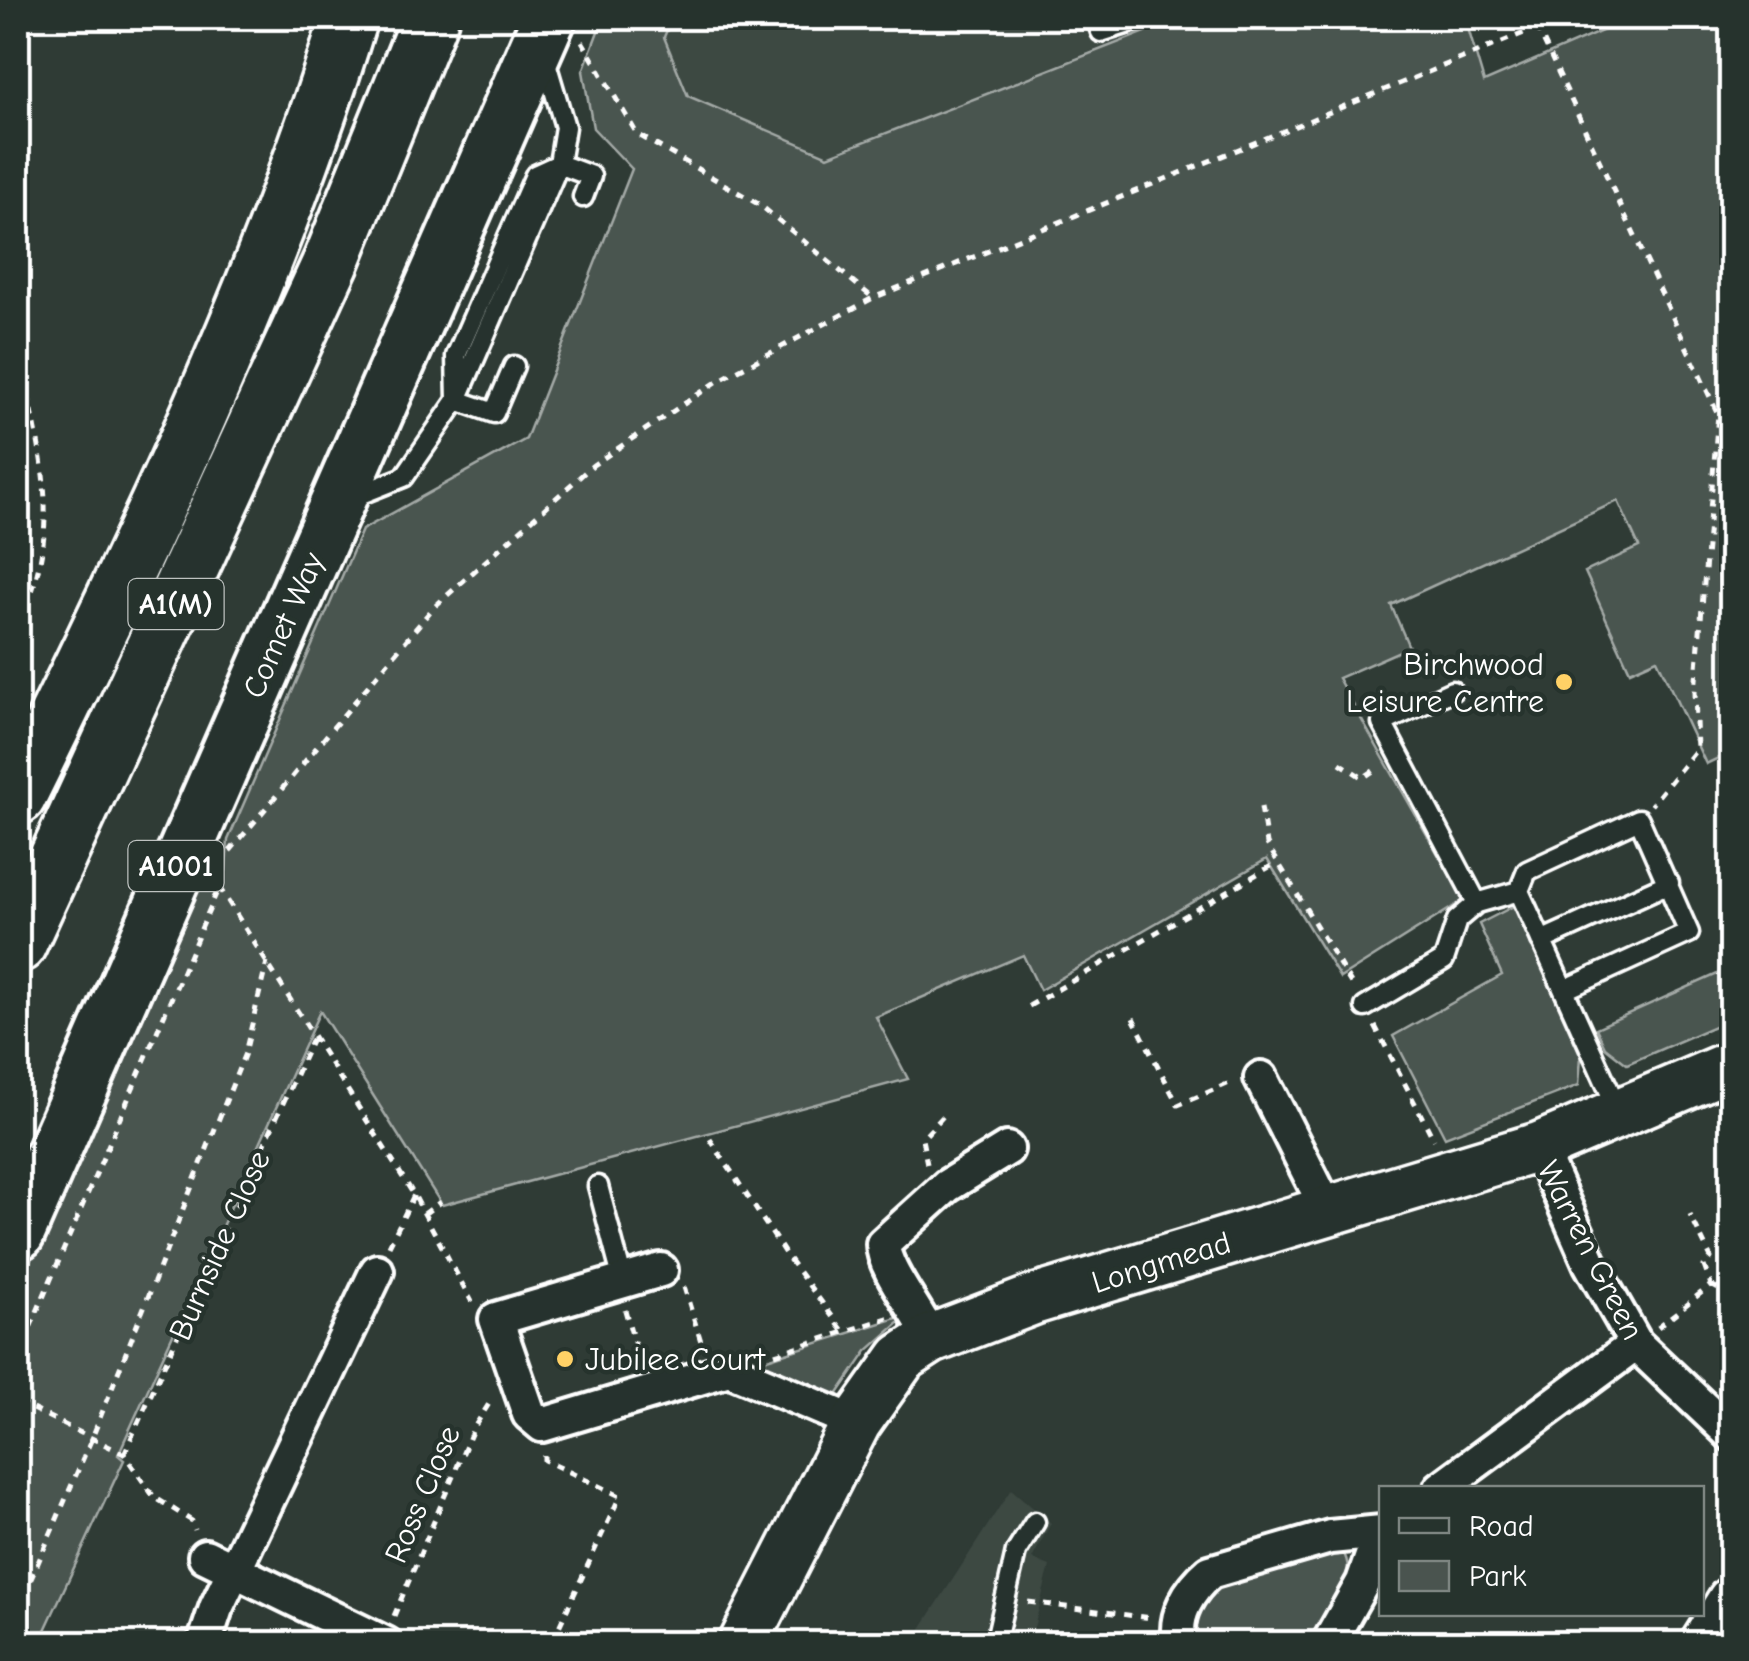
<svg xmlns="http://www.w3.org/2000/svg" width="1749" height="1661" font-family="'Comic Neue',sans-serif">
<rect width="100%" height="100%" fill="#2f3b35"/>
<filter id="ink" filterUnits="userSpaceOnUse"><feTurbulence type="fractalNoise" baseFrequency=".01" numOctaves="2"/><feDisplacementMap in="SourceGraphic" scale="20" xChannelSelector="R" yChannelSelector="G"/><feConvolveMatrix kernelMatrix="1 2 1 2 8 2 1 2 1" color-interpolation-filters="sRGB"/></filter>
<g filter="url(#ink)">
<path fill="#3c4842" d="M672 18H1175L828 156 688 95 664 37Z
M1011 1489 1051 1523 1032 1559 1050 1566 1030 1643 1009 1638 1007 1643 911 1644Z"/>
<path fill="#4a544f" stroke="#a4aaa7" stroke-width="2.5" d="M603 18H672L664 37 688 96 828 156 1181 18H1465L1484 82 1632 18H1731V752L1706 764 1657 659 1630 671 1585 572 1639 547 1618 501 1391 605 1409 647 1338 678 1464 900 1340 978 1267 859 1040 990 1023 955 876 1017 908 1079 442 1205 320 1011 118 1455 124 1460 39 1643 18 1644V1284L203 860 226 870 228 840 362 530 526 439 632 169 593 128 583 71Z
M1514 906 1581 1056 1579 1085 1445 1137 1393 1036 1502 975 1479 924Z
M1731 968V1019L1627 1064 1605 1047 1596 1028Z
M900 1317V1322L867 1351 833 1401 754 1363Z
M1342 1550C1361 1579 1330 1616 1315 1643H1191L1196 1607 1210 1586Z"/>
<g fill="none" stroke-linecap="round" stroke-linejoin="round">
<defs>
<path id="lane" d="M1096 18 1101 32 1145 18
M514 366 494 413 457 400 559 164 565 127 544 56
M351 498 404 477 457 400 456 356 535 175 559 164 591 176 583 197
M1452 691 1382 723 1477 903 1519 891
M1541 941 1669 883
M1564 990 1689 933 1639 819 1527 871 1519 891 1618 1110
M1365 1007 1444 960 1457 920 1477 903
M598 1186 623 1281
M995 1644 1016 1552 1035 1522"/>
<path id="street" d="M1261 1078 1328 1211
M1539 1147 1590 1263 1636 1344 1732 1435
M661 1270 496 1319 529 1414 542 1425 729 1369 856 1423
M931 1339C919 1311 883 1269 883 1244L947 1186 1007 1149
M1441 1488 1636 1344
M205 1556 386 1644
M204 1644 216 1608 377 1271
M1180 1644C1172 1616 1190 1589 1210 1572L1330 1537 1382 1532
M1328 1644 1363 1582 1380 1533"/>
<path id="secondary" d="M743 1644 856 1423 902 1358 931 1339 1033 1300 1539 1147 1732 1065
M1705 1644 1732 1601"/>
<path id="primary" d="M18 1233 549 18"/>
<path id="highway" d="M18 796C140 550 269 281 349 18
M18 944 331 262 430 18"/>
</defs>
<use href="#lane" stroke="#fff" stroke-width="25"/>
<use href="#street" stroke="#fff" stroke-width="40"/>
<use href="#secondary" stroke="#fff" stroke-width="55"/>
<use href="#primary" stroke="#fff" stroke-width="60"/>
<use href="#highway" stroke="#fff" stroke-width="62"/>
<path stroke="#fff" stroke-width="5" stroke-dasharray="8 8" stroke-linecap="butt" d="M1537 27 1718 414 1695 692 1697 749 1651 805
M582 41 637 134 760 205 873 298
M18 347C40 454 66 522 18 627
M1340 763 1363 778 1379 767
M1261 807 1267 844 1355 990
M230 851 433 608 593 465 718 381 873 298 1561 18
M219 887 414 1195 472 1302
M1029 1006 1278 862
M1133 1018 1178 1105 1232 1082
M1375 1026 1434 1140
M710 1139 786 1255 844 1332
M927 1164 922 1139 947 1112
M424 1214 440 1202
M389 1246 414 1195
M1711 1285 1726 1293 1732 1289
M684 1287 703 1348
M625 1310 641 1367
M1658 1327 1711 1285 1704 1266 1711 1258 1690 1215
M775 1354 888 1318
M18 1356 219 887V875
M18 1402 124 1454 154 1497 192 1521 195 1530
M124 1454 313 1037
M544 1455V1460L620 1496 551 1644
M1028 1602 1151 1618
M18 1609 92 1438 245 1053 267 962
M394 1616 473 1429 492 1399"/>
<use href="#lane" stroke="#26332d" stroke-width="18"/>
<use href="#street" stroke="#26332d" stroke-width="32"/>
<use href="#secondary" stroke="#26332d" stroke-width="48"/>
<use href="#primary" stroke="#26332d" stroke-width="52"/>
<use href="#highway" stroke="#26332d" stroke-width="55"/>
</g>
</g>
<g fill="#ffd166" stroke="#26332d" stroke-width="4">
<circle cx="1564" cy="682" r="10"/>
<circle cx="565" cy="1359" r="10"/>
</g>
<g text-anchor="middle" stroke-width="9" stroke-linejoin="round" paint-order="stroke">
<g fill="#26332d" stroke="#bec2c0" stroke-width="2.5">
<rect x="128.5" y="579" width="95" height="50" rx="8"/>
<rect x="128.5" y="841" width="95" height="50" rx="8"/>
</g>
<g font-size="30" font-weight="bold" fill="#fff">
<text x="176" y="614">A1(M)</text>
<text x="176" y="876">A1001</text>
</g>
<g font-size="32" fill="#fff" stroke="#26332d">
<text transform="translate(283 625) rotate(-66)" y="11">Comet Way</text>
<text transform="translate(219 1245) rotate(-66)" y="11">Burnside Close</text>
<text transform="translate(1591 1250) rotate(63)" y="11">Warren Green</text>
<text transform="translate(1161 1262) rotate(-17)" y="11">Longmead</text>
<text transform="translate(422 1494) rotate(-67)" y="11">Ross Close</text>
</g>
<g font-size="32" fill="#fff" stroke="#26332d" text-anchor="end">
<text x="1544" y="675">Birchwood<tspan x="1544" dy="37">Leisure Centre</tspan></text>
<text x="585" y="1370" text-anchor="start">Jubilee Court</text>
</g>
</g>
<rect width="1749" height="1661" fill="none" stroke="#26332d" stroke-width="60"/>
<rect x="30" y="30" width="1689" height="1601" fill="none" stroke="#fff" stroke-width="4" filter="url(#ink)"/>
<rect x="1379" y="1486" width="325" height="130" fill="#26332d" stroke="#7d8581" stroke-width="2.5"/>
<rect x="1399" y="1518" width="50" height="15" fill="#26332d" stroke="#7d8581" stroke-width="2.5"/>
<text x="1469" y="1536" font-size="30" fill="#ffffff">Road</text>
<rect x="1399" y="1561" width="50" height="30" fill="#4a544f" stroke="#7d8581" stroke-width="2.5"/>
<text x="1469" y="1586" font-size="30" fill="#ffffff">Park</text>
</svg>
